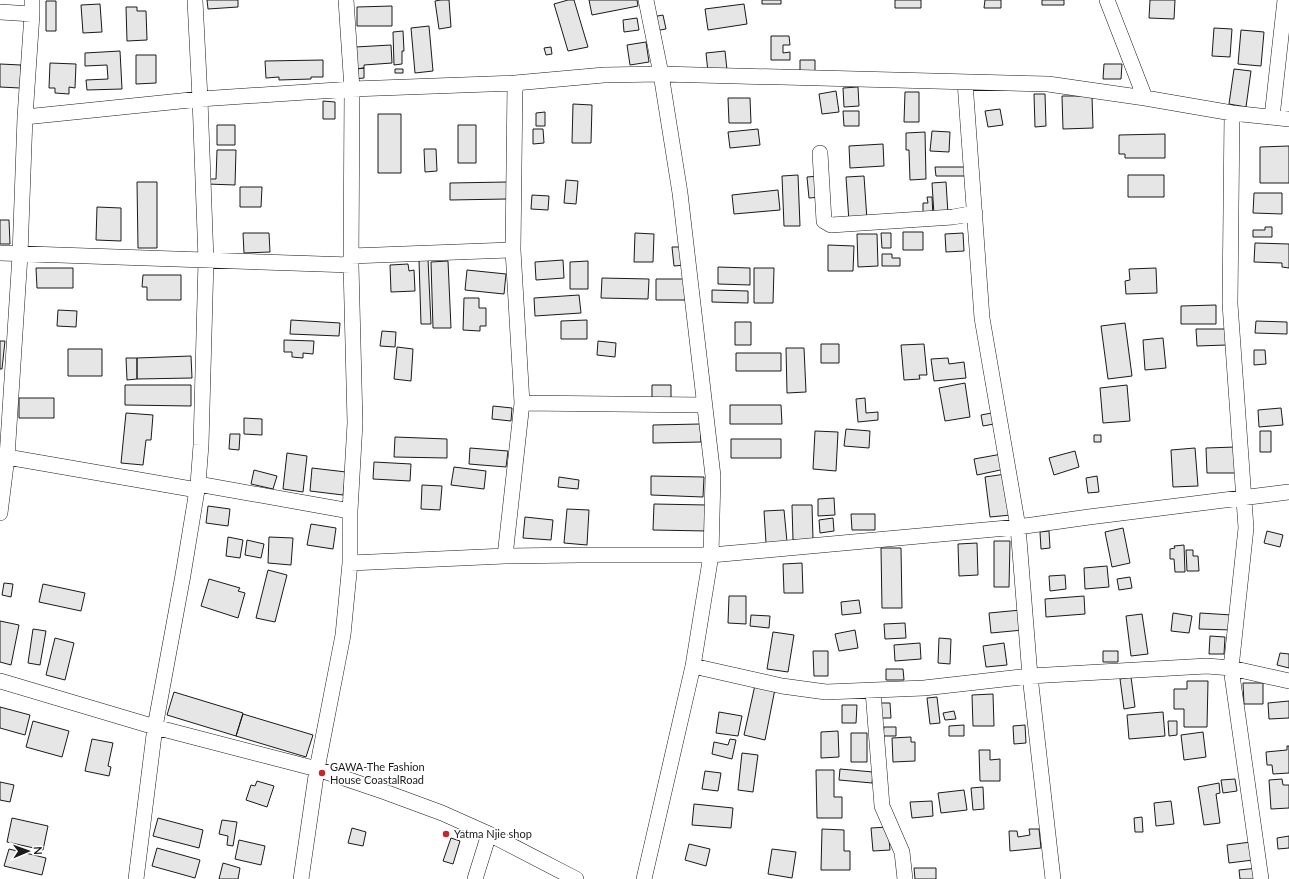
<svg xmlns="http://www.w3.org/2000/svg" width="1289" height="879" font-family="Lato,sans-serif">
<rect width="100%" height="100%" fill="#fff"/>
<path fill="#e6e6e6" stroke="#1a1a1a" d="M207 0H238V7L208 9Z
M441 0H449L451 27 439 29 435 1Z
M568 0H574L588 47 568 51 554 4Z
M589 0H637L638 6 592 15Z
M762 0H781V4H762Z
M895 0H921V8H895Z
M985 0H1001V8H984Z
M1042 0H1064V5H1042Z
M1150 0H1175L1174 19 1149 18Z
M46 1H56V31H46Z
M100 4 102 32 83 33 81 5Z
M744 4 747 24 708 30 705 9Z
M392 6V26H357V7Z
M126 7H137V11H146L147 40 127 41Z
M663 15 666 29 654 31 652 17Z
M637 18 639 30 624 32 623 20Z
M429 26 433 71 415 73 411 28Z
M1214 28 1232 29 1230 57 1212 56Z
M1241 30 1264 32 1261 66 1238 64Z
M403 31 404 51H402V64L394 65 393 32Z
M771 36H789L790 45H783V53L790 52V60H771Z
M646 42 649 62 630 65 627 45Z
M391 45 392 63 364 65V68L356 69 355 47Z
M551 47 552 54 546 55 544 48Z
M120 51 122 89 87 90 86 80 108 79 107 65 85 66V53Z
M725 51 727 70 708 72 706 53Z
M136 55H156V83L136 84Z
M323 60V77H311V79L279 80V77L266 78 265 61Z
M800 60H815V72H800Z
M50 63 76 64 75 88 69 87V94L55 93V88H49Z
M0 64 21 65 20 88 0 87Z
M1104 64H1122L1121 79H1103Z
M364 68V78L354 79 356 69Z
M395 69H403V73H395Z
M1234 69 1251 71 1246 107 1229 104Z
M858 87 859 106 844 107 843 88Z
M836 91 839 112 822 114 819 94Z
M905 92H919V122H904Z
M1034 94H1045L1046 126 1035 127Z
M1062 96H1092L1093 128 1063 129Z
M728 98H750L751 123H729Z
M323 101 335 102V119H323Z
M573 104 592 105 591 143H572Z
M1000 109 1003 125 988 127 985 111Z
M843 111H859V126H844Z
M545 112V126H536V113Z
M378 114H401V173H378Z
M217 125H235V145H217Z
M458 125H476V163H458Z
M533 129H543L544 143 533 144Z
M758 129 760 145 730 148 728 132Z
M932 131 950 132 949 152 930 151Z
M925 132 926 179 910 180 909 150H906V133Z
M1165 134V158H1125V154H1119V135Z
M883 144 884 166 850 168 849 146Z
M1289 146V183H1260V147Z
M424 149H436L437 171 425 172Z
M217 150H236L235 185 207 184V179H216Z
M935 167H967V176H936Z
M798 175 800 226H784L782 176Z
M1128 175H1164V197H1128Z
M820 176 822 197 809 198 807 177Z
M864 176 867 220 849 222 846 177Z
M566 180 578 181 576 204 564 203Z
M137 182H157V248H138Z
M507 182V199L450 200V183Z
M946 182 948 214 934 215 932 183Z
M240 187H262L261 207H240Z
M778 190 780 210 734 214 732 195Z
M1254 193H1282V214L1253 213Z
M532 195 549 196 548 210 531 209Z
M927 197H932L933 217H923V203H928Z
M97 207 121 208V241L96 240Z
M0 220H9L10 244H0Z
M1265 227H1272V237H1253V230H1265Z
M903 232H923V250H903Z
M243 233H269L270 252 244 253Z
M635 233 654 234 653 262H634Z
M881 233H891V248H882Z
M963 233 964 251 946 252 945 234Z
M857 234H877L878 266 858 267Z
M1255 243 1289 244V268L1282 267V263L1254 262Z
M828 245 854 246 853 271H828Z
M672 247H684L685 265 674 266Z
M882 254H892V258H900V266H882Z
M428 259 431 324H421L419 260Z
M563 260 564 278 536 280 535 262Z
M448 261 451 328H433L431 262Z
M588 261V289H570V262Z
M408 264 409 271 414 270 415 291 391 292 390 265Z
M718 267 750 268V285L718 284Z
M36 268H73V288H37Z
M754 268H774L773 303H754Z
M1156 268 1157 293 1126 294 1125 281 1130 280 1129 269Z
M467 270 506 274 504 294 465 290Z
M143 275H181V300H147V287H142Z
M602 278 649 279 648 299 601 298Z
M656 279H686V300H656Z
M712 290 748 291V303L712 302Z
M579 295 581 313 535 316 534 298Z
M464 298H479V308H486V326H480V331L463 330Z
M1216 305V324H1181V306Z
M58 310 77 311 76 327 57 326Z
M291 320 340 323 339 336 290 334Z
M587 320V339H561V321Z
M1256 321 1287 322V334L1255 333Z
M735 322H751V345H735Z
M1125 323 1132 376 1108 379 1101 326Z
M1196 329H1227V345L1197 346Z
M382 331 396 332 395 347 380 346Z
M1163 338 1166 368 1145 370 1143 340Z
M284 340 314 341 313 354 303 353V358L292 357V352H284Z
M0 341H5L2 369H0Z
M598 341 616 343 615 357 597 355Z
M821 344H839V363H821Z
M924 344 927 375H919L920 379 904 380 901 345Z
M397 347 413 349 411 381 394 379Z
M786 348H804L806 392 787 393Z
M68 349H102V376H68Z
M1254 350H1265L1266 364 1254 365Z
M736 353H781V371H736Z
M191 356 192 378 137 379V358Z
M126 358H137V379L127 380Z
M948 358 949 364 964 362 966 378 934 381 931 359Z
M965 383 970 417 945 421 939 388Z
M125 385H191V406L125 405Z
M652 385H671V401H652Z
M1127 385 1130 421 1103 423 1100 388Z
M19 398H54V418H19Z
M865 398 866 413 878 412V420L858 422 856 399Z
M730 405H781L782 424H730Z
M493 406 512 408 511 421 492 419Z
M1281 408 1283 425 1259 427 1258 410Z
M997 412 999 423 983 426 981 415Z
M126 413 153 415 151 440H146L143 465 121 463Z
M244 418 262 419V435L244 434Z
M700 424 701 442 653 443V425Z
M846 429 870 431 869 448 844 446Z
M815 431 838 432 836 471 813 469Z
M1260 431H1271V452H1260Z
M230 434H240L239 450 229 449Z
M1094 435H1101V442H1094Z
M395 437 447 439V458L394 457Z
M731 439H781V458H731Z
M1236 447V473H1207L1206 448Z
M470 448 508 451 506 467 469 464Z
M1195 448 1198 486 1173 487 1171 450Z
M1075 451 1079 467 1054 475 1049 458Z
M287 453 307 456 303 492 283 489Z
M1002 454 1005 469 977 475 974 459Z
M374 462 411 464 410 481 373 479Z
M454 467 486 471 484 489 451 485Z
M312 468 346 472 343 495 310 491Z
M254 470 277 476 273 489 251 484Z
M1006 474 1011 515 990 517 985 477Z
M651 476 704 477 703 497 651 495Z
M1097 476 1099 492 1088 493 1086 478Z
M559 477 579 480 578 489 558 487Z
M422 485 442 486 440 510 421 509Z
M834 498 835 515 818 516V499Z
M654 504 707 505V531L653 530Z
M792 505H812L813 539 793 540Z
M208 506 230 509 228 526 206 523Z
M567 509 589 510 587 545 564 543Z
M784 510 787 542 766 543 764 511Z
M851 514H875V530H852Z
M525 517 553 520 551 540 523 538Z
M833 518 834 531 820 533 819 520Z
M311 524 336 528 333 549 307 545Z
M1123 528 1130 563 1112 567 1105 532Z
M1049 531 1050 548 1041 549 1040 532Z
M1267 531 1283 535 1280 547 1264 543Z
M228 537 243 540 240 558 226 556Z
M269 537 293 538 291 565 268 563Z
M247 540 264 544 261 558 245 555Z
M994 541H1010L1009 587H994Z
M977 543 978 575 959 576 958 544Z
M1184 545 1185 572H1175L1174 559H1170V549L1175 548 1174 546Z
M881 548H901L902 608H882Z
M1186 550H1193V556H1198L1199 571H1187Z
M802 563 803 593H784L783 564Z
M1107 566 1109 587 1085 589 1084 568Z
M268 570 287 575 275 622 256 618Z
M1065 575 1066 589 1050 591 1049 576Z
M1130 577 1132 588 1119 590 1117 579Z
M209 579 240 588 238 591 245 593 238 618 201 606Z
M4 583 13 584 11 597 2 595Z
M43 584 85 593 81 611 39 602Z
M729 596H746V624L728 623Z
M1084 596 1085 614 1046 617 1045 599Z
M859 600 861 613 842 615 841 602Z
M1021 610 1023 630 991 633 989 613Z
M1173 613 1192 616 1189 633 1171 631Z
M1200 613 1232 615V630L1199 629Z
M1142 614 1148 654 1131 656 1126 616Z
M751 615 770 616 769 628 750 626Z
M0 621 19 625 11 665 0 662Z
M905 623 906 638 885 639 884 624Z
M33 629 46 631 40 665 28 663Z
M855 630 858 648 839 651 835 634Z
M773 632 794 635 788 672 767 669Z
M1210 636 1225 637 1224 654H1209Z
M55 638 74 643 65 680 46 675Z
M939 638 951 639 950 664 938 663Z
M920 643 921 659 895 661 894 645Z
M1004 643 1007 665 986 667 983 646Z
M813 651H828V676H814Z
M1103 651H1118V662H1103Z
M1280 653 1289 654V668L1277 665Z
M886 669H903L904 680H886Z
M1131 677 1135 707 1124 709 1120 679Z
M1187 681H1208L1207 727H1184V709H1174V689H1187Z
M1243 683H1263V704H1244Z
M755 685 775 689 765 740 744 735Z
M174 692 243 713 236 736 167 715Z
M993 694 994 726H973L972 695Z
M937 697 940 723 930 724 927 698Z
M1289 701V718L1269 719 1268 703Z
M879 703H890L891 718H880Z
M842 705H857L856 723H842Z
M0 707 30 715 25 735 0 728Z
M954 711 956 719 945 720 943 713Z
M719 712 742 716 738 736 716 733Z
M1163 712 1165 736 1129 739 1127 715Z
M243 714 313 735 306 757 236 736Z
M33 721 69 731 62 757 26 747Z
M1168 721H1177V735L1169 736Z
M964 725V736H949V726Z
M1025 725 1026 743 1014 744 1013 726Z
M884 727H896V736H883Z
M838 731 839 757 821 758V732Z
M1203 732 1206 757 1184 760 1181 735Z
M851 733H867V762H851Z
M911 737V742H915V761L893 762 892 738Z
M92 739 113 743 108 766 111 767 109 776 85 771Z
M730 739 736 740 732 759 712 754 714 742 728 745Z
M1287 746H1289V773L1273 774 1272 765H1267L1266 752 1287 750Z
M979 750H990V760L1000 759V781H980Z
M742 753 758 755 753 792 738 790Z
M840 769 873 772 872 783 839 780Z
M816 770H834V797H842V818H817Z
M705 771 721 773 718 791 702 789Z
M1235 779 1237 791 1223 793 1221 780Z
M1282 779 1283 785H1289V808L1271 809 1269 780Z
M257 781 274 786 267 807 246 800 251 785 255 786Z
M0 782 14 785 10 802 0 800Z
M1219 783 1220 793 1216 794 1220 823 1204 825 1198 787Z
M983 787 984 809 973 810 971 788Z
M964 790 967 810 941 813 938 793Z
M932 801 933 816 912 818 910 802Z
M1171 801 1174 824 1156 826 1154 803Z
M694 804 733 808 731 828 692 825Z
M1142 817 1143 832H1135L1134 818Z
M12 818 48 826 43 850 7 842Z
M158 818 203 830 199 848 153 836Z
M222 820 237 822 233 846 227 845 228 836 219 834Z
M888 827 890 850 873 851 871 828Z
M352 828 366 832 363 846 348 843Z
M822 829 844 830V851H850V870H821Z
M1029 829H1039L1041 848 1010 851 1009 831H1017L1018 837 1030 835Z
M1289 836V848L1278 849 1277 838Z
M451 838 460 841 453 864 443 861Z
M239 840 265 846 261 865 235 859Z
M1251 842 1253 860 1229 863 1227 845Z
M689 844 710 849 706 866 685 860Z
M157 848 200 860 195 878 152 866Z
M9 849 46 858 42 875 4 866Z
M772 849 796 852 792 878 768 874Z
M223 863 240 868 238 879H219Z
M914 868H936V879H915Z
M1258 868 1259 879H1240L1239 870Z"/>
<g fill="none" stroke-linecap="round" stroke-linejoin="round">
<defs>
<path id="minor" d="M1107 0 1145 98
M0 12 32 14
M965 82 982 318 1018 527 1030 676 1053 879
M1232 113 1230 304 1246 528 1231 668 1261 879
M25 117 200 99 352 89 515 83 604 75 661 74 1048 84 1145 98 1232 113 1289 119
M1272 117 1285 0
M820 153 824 221 831 225 953 217 975 213
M0 253 351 265
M351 256 513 250
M522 403 704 405
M7 457 197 490
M198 484 350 511
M0 513 7 457 20 255 25 117 32 14V0
M505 556 522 403 513 250 515 83
M350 563 505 556 579 555H711L1018 527 1089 517 1289 492
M693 666 782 686 826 692 924 688 1030 676 1207 666 1231 668 1289 681
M0 681 155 727 317 769 385 792 442 813 489 834 576 879
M873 691 882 806 902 852 905 879
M136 879 155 727 183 575 198 484 201 445 206 260 200 99 195 0
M301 879 317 769 343 635 350 563V511L355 423 351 265 352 89 346 0
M475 879 489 834
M644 879 693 666 711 555 713 476 680 193 661 74 646 0"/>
</defs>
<use href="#minor" stroke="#1a1a1a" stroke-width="16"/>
<use href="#minor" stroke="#fff" stroke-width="15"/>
</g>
<g fill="#c62828" stroke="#fff" stroke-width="1.5">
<circle cx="322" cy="773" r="4"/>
<circle cx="446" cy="834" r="4"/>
</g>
<g text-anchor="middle" stroke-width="3" stroke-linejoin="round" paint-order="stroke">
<g font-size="11" fill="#1a1a1a" stroke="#fff" text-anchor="start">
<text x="330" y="771">GAWA-The Fashion<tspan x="330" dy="13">House CoastalRoad</tspan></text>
<text x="454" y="838">Yatma Njie shop</text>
</g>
</g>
<g transform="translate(28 851) rotate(88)" stroke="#ffffff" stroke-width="3" paint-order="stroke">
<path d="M0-3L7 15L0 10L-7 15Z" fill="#1a1a1a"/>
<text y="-6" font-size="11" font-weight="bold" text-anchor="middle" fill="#1a1a1a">N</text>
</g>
</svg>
